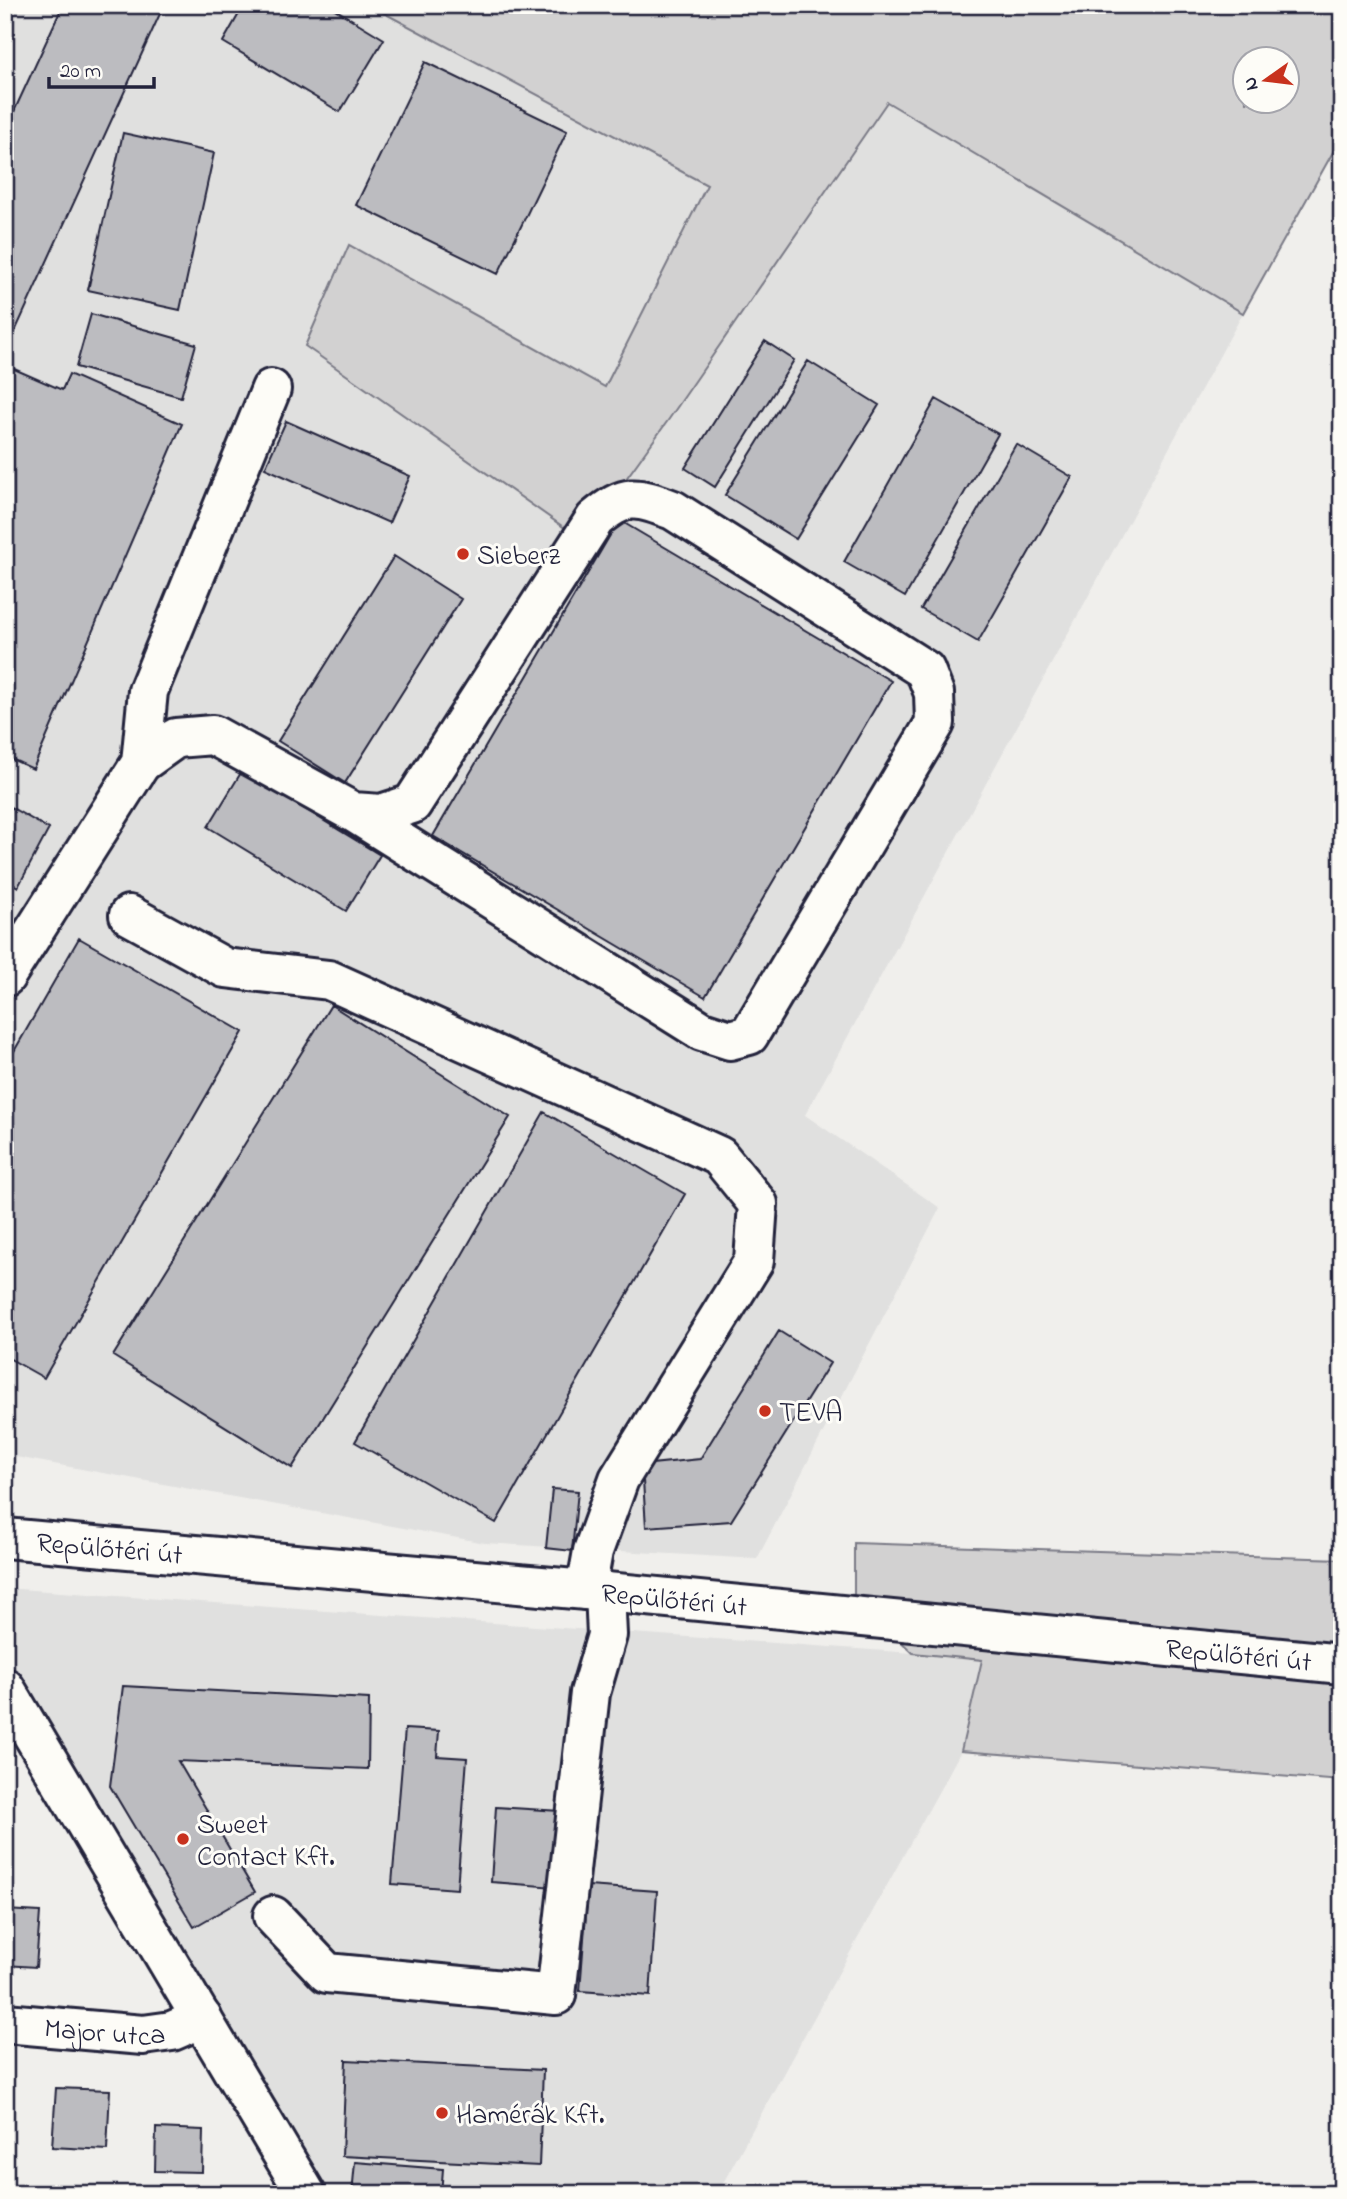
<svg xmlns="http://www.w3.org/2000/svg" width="1347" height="2199" font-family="'Indie Flower',sans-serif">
<rect width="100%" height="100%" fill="#f0efec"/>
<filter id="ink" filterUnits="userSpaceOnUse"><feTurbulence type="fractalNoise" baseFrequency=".0143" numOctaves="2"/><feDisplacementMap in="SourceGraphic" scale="14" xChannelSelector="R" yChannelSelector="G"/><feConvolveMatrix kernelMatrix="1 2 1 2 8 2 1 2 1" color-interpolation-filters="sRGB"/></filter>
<g filter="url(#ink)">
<path fill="#e0e0df" d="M5 5H369L707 185 605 387 349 245 305 346 581 540 887 102 1243 313 805 1115 940 1208 757 1559 485 1543 5 1455Z
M5 1588 913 1653 983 1660 961 1751 717 2194H289L5 1669Z"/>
<path fill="#d2d1d1" stroke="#7a7a86" stroke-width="2" fill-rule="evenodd" d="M369 5H1342V136L1243 313 887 102 669 419 582 540 305 346 349 245 605 387 707 185ZM1246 60H1288V102H1246Z
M854 1543 1342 1559V1781L961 1751 982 1660 913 1653 854 1597Z"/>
<path fill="#bcbcc0" stroke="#22223b" stroke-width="2" d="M63 5H164L13 336 5 332V131Z
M244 5H328L384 39 340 112 223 42Z
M425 62 567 131 498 274 356 205Z
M123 133 214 153 180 310 88 290Z
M91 314 196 344 181 397 76 367Z
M765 341 794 360 715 487 685 468Z
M808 361 879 405 796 539 725 495Z
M5 365 62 390 69 374 182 424 33 769 5 756Z
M936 399 998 434 905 597 844 562Z
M286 421 410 476 389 523 265 468Z
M1016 444 1072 477 978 642 921 609Z
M619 520 891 681 705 997 433 836Z
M394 556 461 599 345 783 278 741Z
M242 771 380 855 346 911 208 827Z
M5 804 49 829 18 887 5 880Z
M79 938 243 1032 44 1378 5 1356V1067Z
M331 1005 510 1117 292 1468 113 1356Z
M544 1112 685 1194 496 1523 355 1442Z
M779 1331 830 1363 731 1521 646 1527 642 1465 700 1459Z
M552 1489 578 1491 572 1551 546 1548Z
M123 1686 369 1699 368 1769 178 1761 255 1892 194 1927 110 1786Z
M405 1729 439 1731 437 1756 467 1758 457 1889 392 1884Z
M496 1807 560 1811 555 1887 491 1882Z
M588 1886 657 1891 650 1996 580 1991Z
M5 1910 40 1912 36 1967 5 1965Z
M346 2060 543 2070 539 2166 342 2156Z
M56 2088 110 2090 107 2150 52 2147Z
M156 2128 203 2130 202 2172 155 2171Z
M355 2162 443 2169 441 2194H352Z"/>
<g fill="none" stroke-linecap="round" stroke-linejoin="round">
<defs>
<g id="minor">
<path d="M141 763 176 738 213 735 353 812 381 814 412 804 595 519C626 493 636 496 673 510L925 670 934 693 935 723 749 1035 730 1040 702 1031 353 812"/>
<path d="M129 915 225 968 329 980 719 1156 758 1204 754 1261 619 1479 593 1551 586 1590"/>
<path d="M5 977 141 763 148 691 271 389"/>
<path id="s1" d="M5 1538 586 1590 1342 1664"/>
<path d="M5 1688 306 2194"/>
<path d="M273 1916 327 1973 556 1995 590 1693 607 1635 605 1592"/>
<path id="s2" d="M5 2023 143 2035 172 2031 202 2018"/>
</g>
</defs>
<use href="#minor" stroke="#22223b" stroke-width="44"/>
<use href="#minor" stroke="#fdfcf7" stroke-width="38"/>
</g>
</g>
<g fill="#c8321e" stroke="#fdfcf7" stroke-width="2.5">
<circle cx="463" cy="554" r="7"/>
<circle cx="765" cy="1411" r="7"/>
<circle cx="183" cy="1839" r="7"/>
<circle cx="442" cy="2113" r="7"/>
</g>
<g text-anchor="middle" stroke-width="6" stroke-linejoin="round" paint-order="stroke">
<g font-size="28" fill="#22223b" stroke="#fdfcf7" text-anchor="start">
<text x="477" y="564">Sieberz</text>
<text x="779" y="1421">TEVA</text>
<text x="197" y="1833">Sweet<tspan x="197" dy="32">Contact Kft.</tspan></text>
<text x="456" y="2123">Hamérák Kft.</text>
</g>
<g font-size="28" fill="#22223b" stroke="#fdfcf7">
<text dy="10" stroke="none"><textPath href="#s1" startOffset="105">Repülőtéri út</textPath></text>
<text dy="10" stroke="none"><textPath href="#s1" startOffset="672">Repülőtéri út</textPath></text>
<text dy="10" stroke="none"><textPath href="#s1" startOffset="1239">Repülőtéri út</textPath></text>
<text dy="10" stroke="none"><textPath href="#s2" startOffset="100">Major utca</textPath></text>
</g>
</g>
<rect width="1347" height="2199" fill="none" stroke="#fdfcf7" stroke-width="28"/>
<rect x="14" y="14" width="1319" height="2171" fill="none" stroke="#22223b" stroke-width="2.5" filter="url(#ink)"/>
<g transform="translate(1266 80) rotate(256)"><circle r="33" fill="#fdfcf7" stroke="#a5a5ac" stroke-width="2"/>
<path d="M0-5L12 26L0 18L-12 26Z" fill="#c8321e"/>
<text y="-10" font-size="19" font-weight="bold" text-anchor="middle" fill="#22223b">N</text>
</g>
<path d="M49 77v10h105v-10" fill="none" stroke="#22223b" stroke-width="3.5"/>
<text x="60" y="77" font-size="21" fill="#22223b" stroke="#fdfcf7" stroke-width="5" paint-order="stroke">20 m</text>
</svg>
